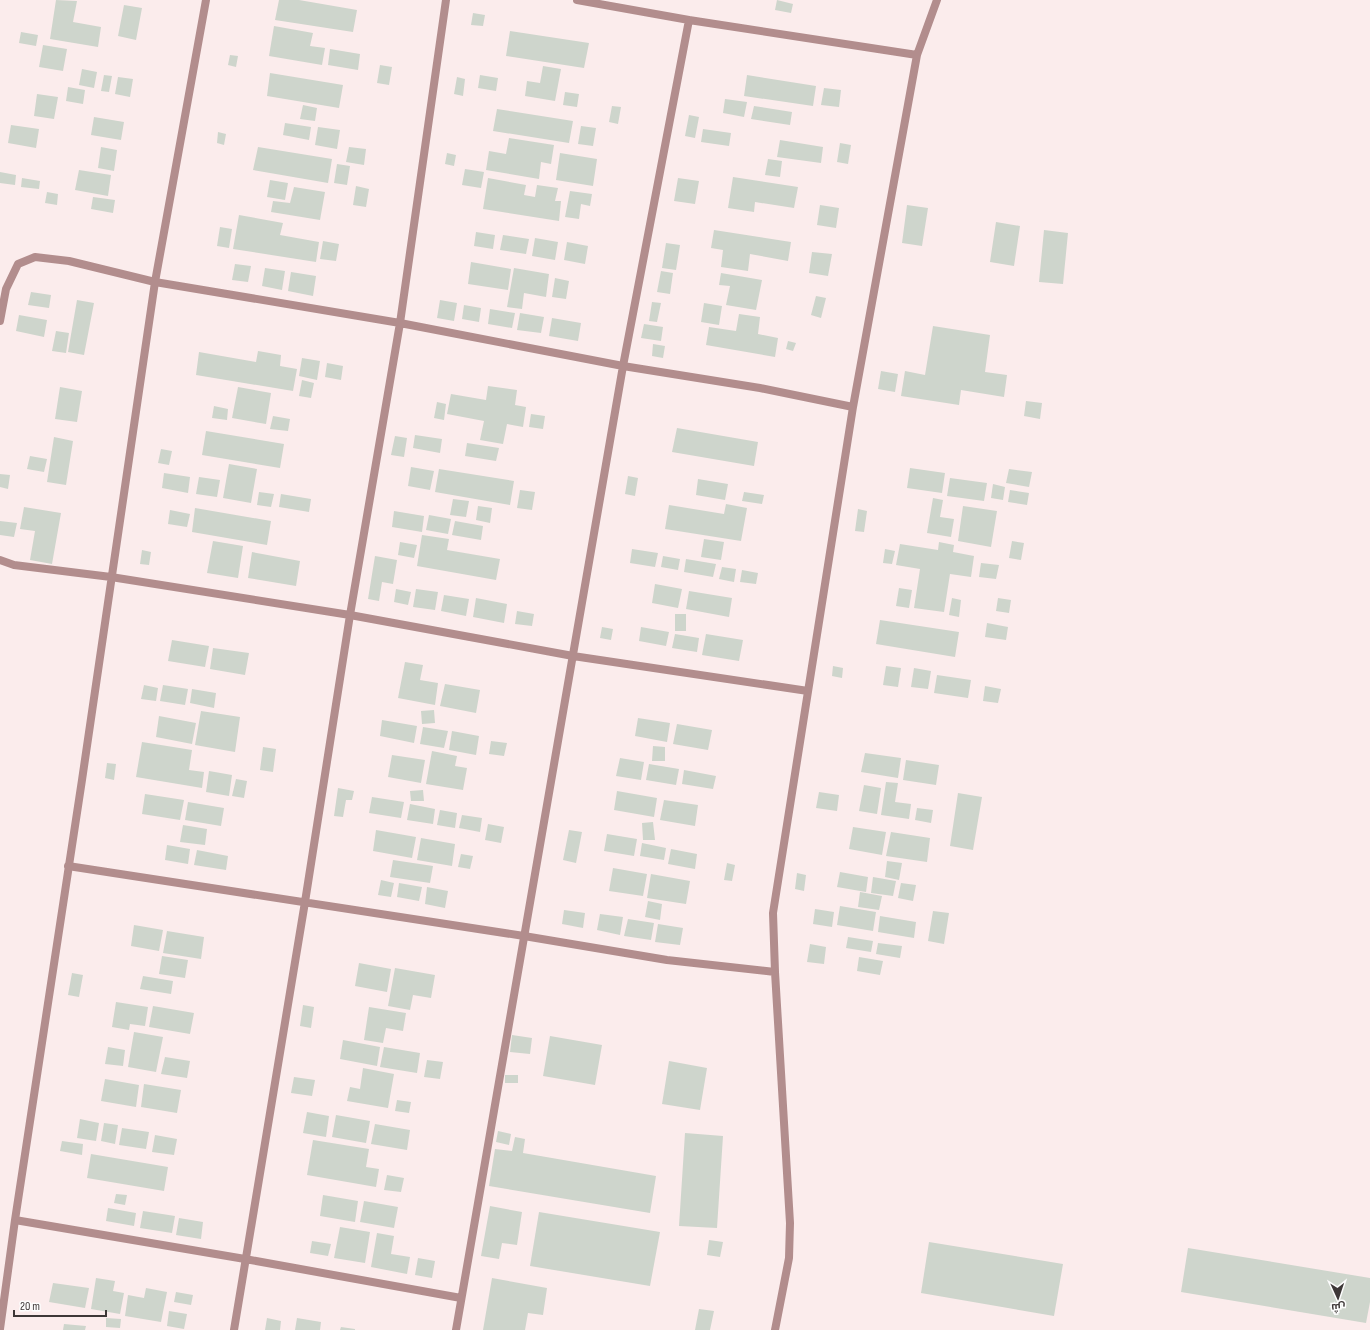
<svg xmlns="http://www.w3.org/2000/svg" width="1370" height="1330" font-family="'Sofia Sans Condensed',Cairo,sans-serif">
<rect width="100%" height="100%" fill="#fbecec"/>
<path fill="#ced5cc" d="M56 0 77 1 73 22 101 27 98 47 50 39Z
M279 0H299L357 10 353 32 275 20Z
M777 0 793 4 791 13 775 10Z
M124 5 142 8 136 40 118 36Z
M473 13 485 15 483 26 471 25Z
M274 26 313 33 310 46 325 48 322 65 269 56Z
M510 31 589 43 584 68 506 56Z
M21 32 38 35 36 46 19 43Z
M43 45 67 49 63 71 39 67Z
M330 49 360 54 358 70 328 65Z
M230 55 238 56 236 67 228 65Z
M380 65 392 67 389 85 377 83Z
M543 66 561 69 555 101 525 96 527 81 540 83Z
M82 69 97 72 94 88 79 85Z
M270 73 343 85 339 108 267 96Z
M104 75 112 76 109 92 101 91Z
M480 75 498 78 496 91 478 88Z
M747 75 816 86 813 106 744 96Z
M118 77 133 79 130 97 115 94Z
M457 77 465 79 463 96 454 94Z
M68 87 85 90 83 104 66 101Z
M824 88 841 90 839 107 821 105Z
M565 92 579 94 577 107 563 105Z
M37 94 58 97 54 119 34 116Z
M725 99 747 102 744 117 723 113Z
M303 105 317 108 315 121 300 119Z
M612 106 621 107 618 124 609 122Z
M754 106 792 112 790 125 751 119Z
M497 109 573 121 569 143 493 131Z
M689 115 699 117 695 138 685 136Z
M94 117 124 122 121 140 91 135Z
M285 123 311 127 309 140 283 135Z
M11 125 39 129 36 148 8 143Z
M581 126 596 128 593 146 578 144Z
M318 127 340 130 337 149 315 145Z
M703 129 731 133 729 146 701 142Z
M218 132 226 134 224 145 217 143Z
M509 138 554 145 551 164 541 162 539 179 486 170 489 151 506 154Z
M780 140 823 147 821 163 777 157Z
M840 143 851 145 848 164 837 162Z
M101 147 117 150 114 171 98 168Z
M258 147 332 159 328 183 253 170Z
M349 147 366 149 364 165 346 162Z
M447 153 456 155 454 166 445 164Z
M560 153 597 159 593 186 556 180Z
M768 159 782 161 780 177 765 175Z
M337 164 350 166 347 185 334 183Z
M465 169 484 172 481 188 462 185Z
M79 170 111 175 108 196 75 190Z
M0 172 16 175 15 185 0 183Z
M733 177 798 187 794 208 755 202 754 212 728 208Z
M22 178 40 181 39 189 21 187Z
M488 178 526 185 524 195 535 197 537 185 558 188 555 201H561L559 221 483 209Z
M678 178 699 181 695 204 674 201Z
M270 180 288 183 285 200 267 197Z
M356 186 369 189 366 207 353 205Z
M294 187 325 192 320 220 271 212 273 201 290 203Z
M570 191 592 194 590 206 581 204 579 219 565 217Z
M47 192 58 194 57 205 45 203Z
M93 197 115 200 113 213 91 209Z
M820 205 839 208 836 228 817 225Z
M907 205 928 208 922 246 902 243Z
M239 215 283 223 280 235 319 242 316 262 233 249Z
M996 222 1020 226 1014 266 990 262Z
M220 227 232 229 229 248 217 246Z
M714 230 791 242 788 261 750 254 748 271 721 267 723 250 711 248Z
M1044 230 1068 233 1063 284 1039 282Z
M476 232 495 235 493 249 474 246Z
M503 235 529 239 526 254 500 250Z
M535 238 558 242 555 260 532 256Z
M323 241 339 244 336 261 320 259Z
M567 242 588 246 585 264 564 260Z
M666 243 680 245 676 270 662 268Z
M812 252 832 254 828 276 809 273Z
M471 262 511 269 508 290 468 284Z
M235 264 251 266 248 282 232 280Z
M265 268 285 271 282 290 262 286Z
M514 268 549 274 546 297 524 293 522 309 507 307Z
M661 271 673 273 670 294 657 292Z
M291 272 316 276 313 296 288 291Z
M721 273 762 280 756 310 726 305 730 286 719 285Z
M555 278 569 281 566 299 552 297Z
M31 292 51 295 49 308 28 305Z
M816 296 826 298 821 318 811 315Z
M77 300 94 303 84 355 68 352Z
M440 300 457 303 454 321 437 318Z
M652 302 661 303 657 322 649 321Z
M704 303 722 306 719 325 701 322Z
M464 305 481 308 479 322 462 319Z
M490 309 515 313 512 328 488 324Z
M520 313 544 317 541 333 517 330Z
M739 314 760 317 758 334 778 338 775 357 706 345 709 327 736 331Z
M19 315 47 320 44 337 16 331Z
M552 318 581 323 578 341 549 336Z
M644 324 663 327 661 341 641 338Z
M933 326 990 335 985 372 1007 375 1004 397 961 390 959 405 901 396 905 371 925 375Z
M56 331 69 333 66 353 52 351Z
M788 341 796 343 793 351 786 349Z
M653 344 665 346 663 358 652 356Z
M258 351 281 355 280 366 297 369 293 391 196 375 199 352 256 362Z
M302 358 320 361 317 380 299 376Z
M327 363 343 366 341 380 325 377Z
M881 371 898 374 895 392 878 389Z
M302 380 314 383 311 398 299 396Z
M488 386 517 390 515 405 526 407 523 427 507 424 503 444 480 440 484 421 447 414 451 394 486 400Z
M60 387 82 391 77 422 55 419Z
M238 387 271 393 266 424 232 418Z
M1026 401 1042 403 1040 419 1024 416Z
M437 402 446 404 444 420 434 418Z
M214 406 228 409 227 420 212 418Z
M531 414 545 416 543 429 529 427Z
M273 416 290 419 288 431 270 429Z
M677 428 758 442 754 466 672 452Z
M206 431 284 444 280 468 202 455Z
M415 435 442 439 440 453 413 448Z
M395 436 407 438 404 457 391 455Z
M54 437 73 441 66 485 47 482Z
M467 443 499 448 496 461 465 456Z
M161 449 172 451 169 465 158 463Z
M30 456 47 459 44 472 27 469Z
M229 464 257 469 251 503 223 498Z
M411 467 434 471 430 490 408 486Z
M910 468 945 473 942 493 907 488Z
M439 469 514 481 510 505 435 492Z
M1009 469 1032 472 1029 487 1006 483Z
M164 473 190 477 188 493 162 488Z
M0 474 10 475 8 489 0 487Z
M628 476 638 478 635 496 625 494Z
M199 477 220 480 217 497 196 494Z
M950 478 987 483 984 501 947 496Z
M698 479 728 484 725 500 696 495Z
M993 484 1005 487 1003 500 991 498Z
M520 490 535 492 532 510 517 508Z
M1010 490 1029 493 1027 505 1008 502Z
M259 492 274 494 271 507 257 505Z
M744 492 764 495 762 504 742 501Z
M281 494 311 499 309 512 279 507Z
M933 498 943 500 940 517 954 519 951 537 927 533Z
M453 499 469 501 466 517 450 515Z
M726 504 747 508 741 541 665 529 669 505 724 514Z
M478 506 492 508 490 523 476 520Z
M963 506 997 511 991 547 958 541Z
M24 507 61 513 52 564 30 560 35 531 20 529Z
M195 508 271 521 267 545 192 532Z
M858 509 867 511 864 532 855 531Z
M170 510 190 514 187 527 168 524Z
M394 511 424 516 422 532 392 527Z
M429 515 451 519 448 534 426 530Z
M0 521 17 523 14 537 0 535Z
M455 521 483 526 481 540 452 535Z
M422 535 449 539 447 550 500 559 496 580 417 566Z
M704 539 724 542 721 560 701 557Z
M213 541 243 546 238 578 207 573Z
M1012 541 1024 543 1021 560 1009 558Z
M400 542 417 545 414 558 398 555Z
M939 542 954 545 953 552 974 556 971 577 950 574 944 612 914 608 920 569 896 565 900 544 938 550Z
M632 549 658 553 655 567 630 563Z
M885 549 895 551 892 564 883 563Z
M142 550 151 552 149 565 140 564Z
M252 552 300 561 296 586 248 578Z
M375 556 397 560 393 584 382 582 379 601 368 599Z
M663 556 680 559 678 570 661 567Z
M686 559 716 564 713 577 684 572Z
M981 563 999 565 996 579 979 577Z
M722 567 736 569 734 582 719 579Z
M742 570 758 573 756 584 740 582Z
M655 584 682 589 678 608 652 603Z
M899 588 912 590 909 608 896 606Z
M396 589 411 592 408 605 394 602Z
M416 589 438 592 435 610 413 607Z
M689 591 732 598 729 617 686 609Z
M444 595 469 599 466 616 441 611Z
M476 598 507 604 504 623 473 617Z
M952 598 961 600 959 617 949 615Z
M998 598 1011 600 1009 613 996 611Z
M517 611 534 614 532 626 515 624Z
M675 614H686V631H675Z
M880 620 959 632 955 657 876 644Z
M987 623 1008 627 1006 640 985 637Z
M602 627 613 629 611 640 600 638Z
M641 627 669 632 666 646 639 641Z
M675 634 699 638 697 652 672 648Z
M706 634 743 640 739 661 702 655Z
M172 640 209 646 205 667 168 661Z
M213 648 249 653 245 675 210 669Z
M405 662 423 665 420 680 438 683 435 705 398 698Z
M833 666 843 668 842 678 832 676Z
M886 666 901 668 898 687 883 685Z
M914 668 931 671 928 689 911 687Z
M937 675 971 680 968 698 934 693Z
M445 684 480 690 476 713 440 706Z
M144 685 158 688 156 701 141 699Z
M163 685 188 689 185 705 160 701Z
M985 686 1001 689 998 703 983 701Z
M192 689 216 693 214 708 190 703Z
M434 710 435 723 422 724 421 711Z
M201 711 240 717 235 752 195 745Z
M159 716 196 723 192 744 156 737Z
M638 718 670 723 667 742 635 736Z
M382 720 417 726 414 743 380 736Z
M677 724 712 730 708 750 673 744Z
M423 727 448 731 444 748 420 744Z
M452 731 479 736 476 755 449 750Z
M491 741 507 743 504 756 489 754Z
M142 742 192 750 189 770 204 772 202 788 136 777Z
M653 746 665 747V761H652Z
M263 747 276 749 273 772 260 770Z
M432 751 457 756 455 766 467 768 463 790 426 784Z
M865 753 901 758 898 778 861 772Z
M392 755 425 760 421 783 388 777Z
M620 758 644 762 641 780 616 776Z
M906 760 939 765 936 785 903 780Z
M107 763 116 764 114 780 105 778Z
M649 764 679 769 676 785 646 780Z
M684 770 716 776 713 789 682 784Z
M209 771 232 775 229 796 206 792Z
M236 779 247 781 244 798 232 796Z
M886 782 898 783 895 802 911 804 909 819 881 815Z
M864 785 881 788 877 814 859 811Z
M338 788 354 791 352 800H346L343 817 334 816Z
M423 790 424 801H411L410 791Z
M617 791 657 798 654 817 614 810Z
M819 792 839 795 837 811 816 808Z
M958 793 982 797 973 850 950 846Z
M145 794 184 800 180 820 142 814Z
M372 797 404 802 401 818 369 813Z
M664 800 698 805 695 826 660 820Z
M188 802 224 808 221 826 185 820Z
M410 804 435 809 433 824 407 820Z
M917 808 933 810 931 823 915 820Z
M440 810 457 813 455 828 437 825Z
M462 815 482 818 480 832 459 828Z
M653 822 655 840H643L642 823Z
M488 824 504 827 501 843 485 840Z
M183 825 207 829 205 845 180 842Z
M853 827 886 832 882 855 849 849Z
M376 830 416 837 412 858 373 851Z
M569 830 582 832 576 863 563 860Z
M891 832 930 838 927 862 886 856Z
M607 834 637 839 634 856 604 851Z
M421 838 455 844 452 866 417 860Z
M642 843 666 848 664 860 640 856Z
M167 845 190 849 188 864 165 860Z
M671 849 697 854 695 869 668 864Z
M197 850 228 856 226 870 194 865Z
M461 854 473 856 470 869 458 867Z
M393 860 433 866 430 883 390 877Z
M887 861 902 863 899 880 885 877Z
M727 863 735 865 732 881 724 880Z
M613 868 647 874 643 896 609 891Z
M840 872 868 877 866 892 837 887Z
M797 873 806 875 804 891 795 889Z
M651 874 690 881 686 904 647 898Z
M873 877 896 881 893 896 871 893Z
M381 880 394 883 391 897 378 895Z
M399 883 422 887 419 901 397 897Z
M901 883 916 885 913 901 898 898Z
M427 887 448 891 445 908 425 904Z
M860 892 882 896 879 910 858 907Z
M648 901 662 904 660 920 645 917Z
M840 906 876 912 873 931 837 925Z
M815 909 834 912 832 927 813 924Z
M564 910 585 913 583 928 562 924Z
M933 911 949 913 944 944 928 941Z
M600 914 623 917 620 935 597 930Z
M880 916 916 922 914 938 878 932Z
M628 919 654 923 651 940 624 936Z
M658 924 683 928 680 945 655 942Z
M134 925 163 930 159 951 131 946Z
M167 931 204 937 201 959 163 953Z
M848 937 873 941 871 952 846 948Z
M878 943 902 946 900 958 876 954Z
M810 944 826 947 824 964 807 962Z
M162 956 188 960 185 978 159 974Z
M859 957 883 961 880 975 857 971Z
M359 963 391 969 387 992 355 986Z
M395 968 435 975 431 998 413 995 410 1010 388 1006Z
M72 973 83 975 79 997 68 995Z
M143 976 173 981 171 994 140 989Z
M116 1002 148 1007 145 1026 130 1024 129 1030 112 1027Z
M303 1005 314 1007 311 1028 300 1026Z
M153 1006 194 1013 190 1034 149 1027Z
M369 1007 406 1013 403 1031 386 1028 383 1043 364 1040Z
M134 1032 163 1037 156 1072 128 1067Z
M512 1035 532 1038 530 1054 510 1052Z
M550 1036 602 1045 595 1085 543 1076Z
M343 1040 380 1047 377 1066 340 1059Z
M108 1047 125 1050 123 1066 105 1064Z
M384 1047 420 1053 417 1073 380 1067Z
M165 1057 190 1061 187 1078 161 1074Z
M427 1060 443 1062 440 1079 424 1077Z
M669 1061 707 1068 700 1110 662 1104Z
M363 1068 394 1074 388 1108 347 1101 350 1087 360 1089Z
M505 1075H518V1083H505Z
M294 1077 315 1080 312 1096 291 1093Z
M105 1079 139 1085 136 1107 101 1101Z
M144 1084 181 1090 177 1113 141 1107Z
M397 1100 411 1102 409 1113 395 1111Z
M307 1112 329 1116 326 1137 303 1133Z
M336 1115 370 1121 366 1143 332 1137Z
M80 1119 99 1123 96 1141 77 1138Z
M104 1123 118 1125 115 1144 101 1141Z
M375 1124 410 1130 407 1150 371 1144Z
M122 1128 149 1132 146 1149 119 1145Z
M498 1131 511 1134 509 1145 496 1142Z
M685 1133 723 1136 717 1228 679 1226Z
M155 1135 177 1139 174 1155 152 1152Z
M515 1137 525 1139 523 1153 656 1176 650 1213 489 1186 495 1149 512 1151Z
M313 1140 369 1149 366 1167 379 1169 376 1187 307 1175Z
M62 1141 83 1144 82 1155 60 1151Z
M91 1154 168 1167 164 1191 87 1178Z
M387 1175 404 1178 401 1192 384 1190Z
M116 1194 127 1195 125 1205 114 1203Z
M323 1195 358 1201 355 1222 320 1216Z
M364 1201 398 1207 394 1228 360 1222Z
M490 1206 522 1212 517 1245 502 1243 499 1259 481 1256Z
M108 1208 136 1213 134 1226 106 1221Z
M143 1211 175 1216 172 1233 140 1228Z
M539 1212 660 1232 650 1286 530 1266Z
M179 1218 203 1222 201 1239 176 1235Z
M340 1227 370 1232 365 1263 334 1258Z
M377 1233 394 1236 391 1254 410 1257 407 1274 371 1267Z
M709 1240 723 1242 720 1257 707 1255Z
M312 1241 331 1244 328 1256 310 1253Z
M929 1242 1063 1264 1054 1316 921 1293Z
M1188 1248 1370 1278V1302L1366 1323 1181 1292Z
M418 1258 435 1261 432 1278 415 1275Z
M96 1278 115 1281 113 1291 124 1293 120 1314 91 1309Z
M492 1278 547 1288 543 1315 528 1313 525 1330H483Z
M53 1283 89 1288 85 1308 49 1302Z
M146 1288 167 1292 161 1322 125 1316 128 1295 144 1298Z
M176 1292 193 1295 191 1305 174 1302Z
M699 1309 714 1311 710 1330H695Z
M169 1311 187 1314 184 1329 167 1326Z
M106 1318 121 1319 120 1328 106 1327Z
M267 1318 281 1321 280 1330H265Z
M297 1318 321 1322 320 1330H295Z
M64 1324 86 1326 85 1330H63Z
M341 1327 355 1329V1330H340Z"/>
<g fill="none" stroke-linecap="round" stroke-linejoin="round">
<path stroke="#b28d8d" stroke-width="8" d="M577 0 689 20 917 55
M0 321 6 289 18 264 35 257 69 261 155 282 400 323 623 366 760 388 853 407
M0 560 14 565 111 577 350 615 573 656 808 691
M68 866 524 936 667 960 775 972
M15 1220 245 1259 461 1298
M0 1329 15 1220 82 780 155 282 206 0
M234 1330 305 902 350 615 400 323 446 0
M456 1330 623 366 689 20
M775 1330 789 1258 790 1223 775 972 773 913 853 407 917 55 937 0"/>
</g>
<g transform="translate(1338 1298) rotate(177)" stroke="#fdfdfd" stroke-width="3" paint-order="stroke">
<path d="M0-3L7 15L0 10L-7 15Z" fill="#3d3737"/>
<text y="-6" font-size="11" font-weight="bold" text-anchor="middle" fill="#3d3737">ش</text>
</g>
<path d="M14 1310v6h92v-6" fill="none" stroke="#3d3737" stroke-width="2"/>
<text x="20" y="1310" font-size="12" fill="#3d3737" stroke="#fdfdfd" stroke-width="3" paint-order="stroke">20 m</text>
</svg>
